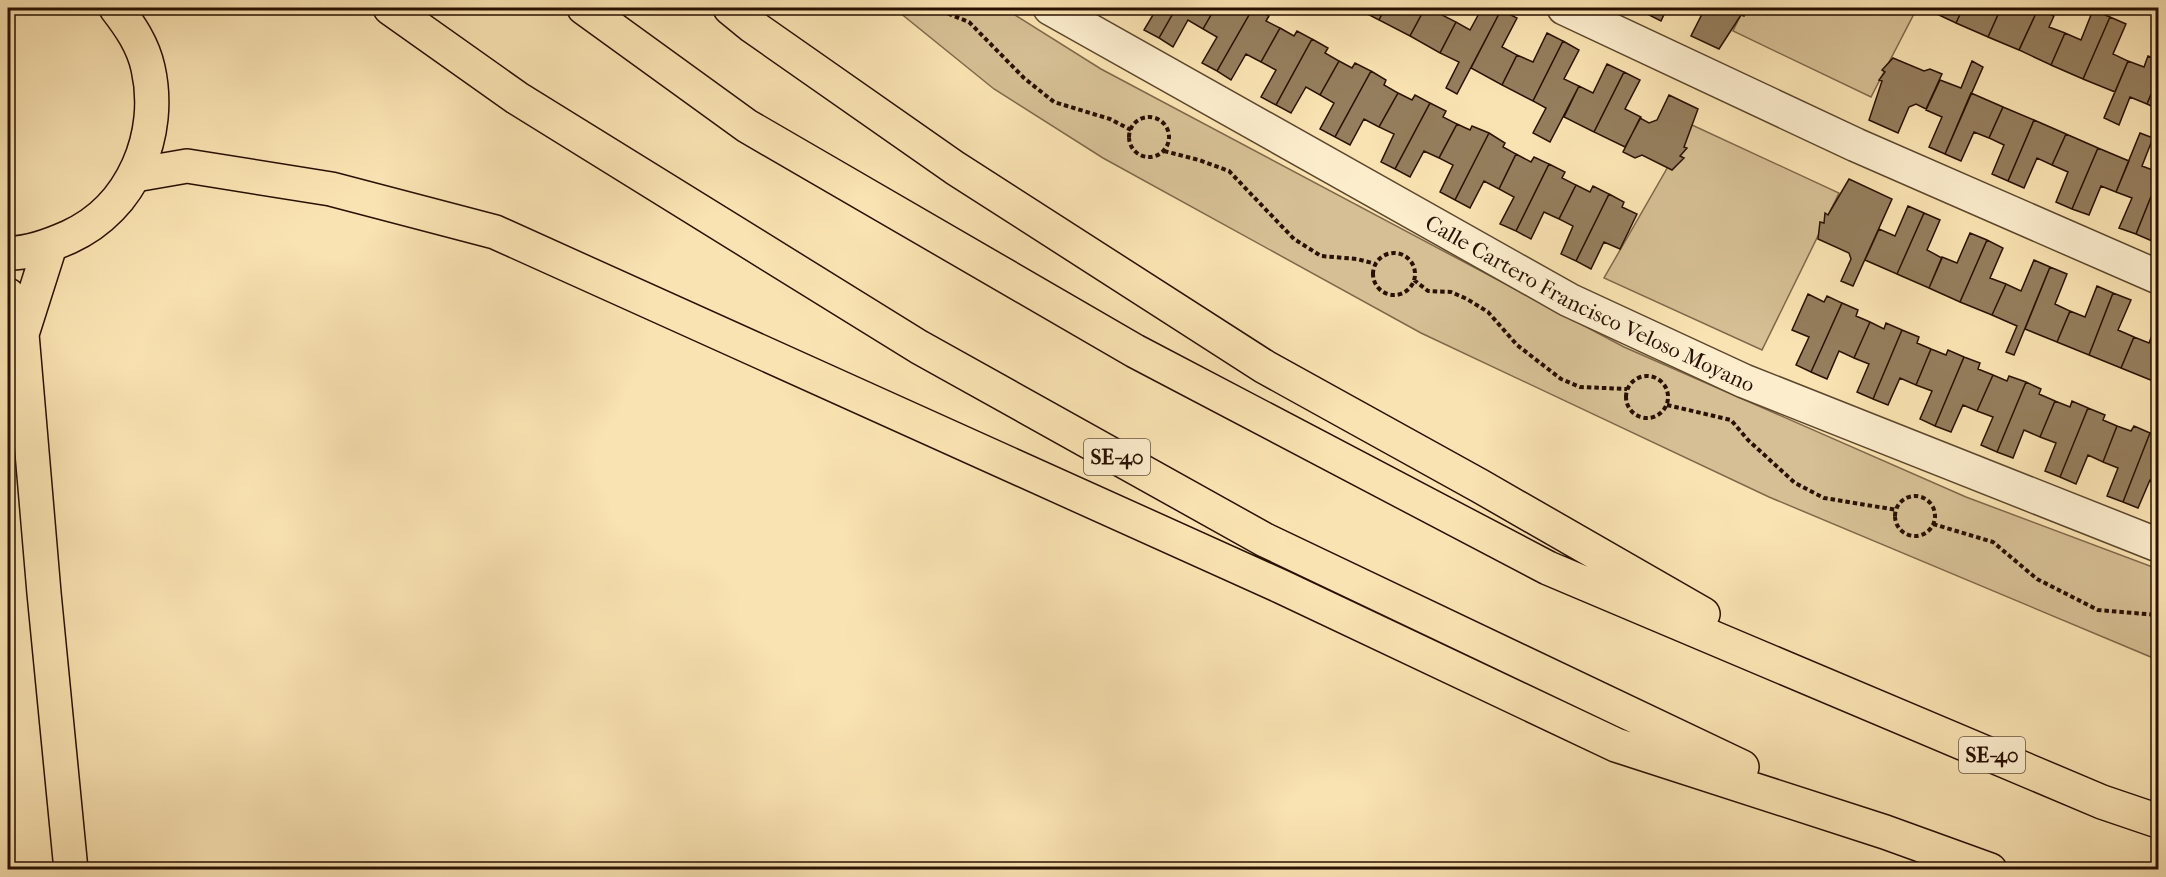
<svg xmlns="http://www.w3.org/2000/svg" width="2166" height="877" font-family="'IM FELL French Canon',serif">
<rect width="100%" height="100%" fill="#fae3b2"/>
<filter id="stains"><feTurbulence type="fractalNoise" baseFrequency=".00333" numOctaves="4"/><feColorMatrix values="0 0 0 0 .2 0 0 0 0 .09 0 0 0 0 .02 0 0 0 .5 -.17"/></filter>
<radialGradient id="worn" r=".72"><stop offset=".6" stop-color="#630" stop-opacity="0"/><stop offset="1" stop-color="#630" stop-opacity=".3"/></radialGradient>
<path fill="#d6bf94" stroke="#7f684a" stroke-width="1.5" d="M894 8H1004L1101 69 1624 347 1966 497 2158 569V660L1769 497 1421 333 1103 158 994 89Z
M1744 8H1917L1871 97 1733 31Z
M1692 125 1839 193 1762 350 1604 278Z"/>
<path fill="#957e5d" stroke="#281100" stroke-width="1.5" d="M1157 8H1176L1159 38 1144 30Z
M1176 8H1215L1203 29 1188 20 1173 47 1159 38Z
M1215 8H1253L1217 71 1202 63 1217 37 1203 29Z
M1253 8 1269 16 1266 21 1280 28 1261 62 1246 54 1231 80 1217 71Z
M1356 8H1385L1379 20Z
M1385 8H1425L1410 36 1379 20Z
M1425 8H1445L1442 15 1456 22 1440 53 1410 36Z
M1482 8H1497L1501 10 1457 94 1446 88 1459 62 1440 53 1456 22 1470 30Z
M1647 8H1667L1661 21 1645 13Z
M1703 8H1746L1744 16 1741 15 1719 49 1691 36 1704 10Z
M1924 8H1963L1956 23Z
M1963 8H2001L1988 37 1956 23Z
M2001 8 2017 12 2019 8 2038 9 2019 50 1988 37Z
M2038 9 2054 16 2049 27 2065 33 2051 65 2019 50Z
M1501 10 1517 18 1502 47 1517 55 1502 85 1471 68Z
M2093 10 2110 17 2083 79 2051 65 2065 33 2081 40Z
M2110 17 2126 24 2113 54 2128 61 2115 92 2083 79Z
M1280 28 1294 36 1297 31 1312 39 1276 105 1261 97 1276 70 1261 62Z
M1547 33 1563 41 1533 101 1502 85 1517 55 1533 62Z
M1312 39 1328 48 1325 53 1339 61 1320 95 1306 87 1291 113 1276 105Z
M1563 41 1579 50 1564 79 1579 86 1550 142 1533 133 1546 108 1533 101Z
M2148 56 2158 60V77L2147 104 2130 97 2119 125 2104 118 2128 61 2144 67Z
M1893 58 1924 71 1930 69 1942 74 1926 109 1916 104 1909 107 1898 133 1869 120 1882 81 1879 80 1885 72 1882 70Z
M1339 61 1352 68 1355 63 1371 71 1335 137 1320 129 1334 103 1320 95Z
M1972 61 1983 67 1945 154 1929 147 1942 117 1926 110 1940 80 1961 88Z
M1607 64 1624 72 1594 132 1564 117 1579 86 1593 93Z
M1371 71 1386 80 1384 85 1398 93 1379 127 1364 119 1350 145 1335 137Z
M1624 72 1640 80 1625 109 1641 117 1625 147 1594 132Z
M2158 77V109L2147 104Z
M1398 93 1412 100 1415 95 1430 103 1395 169 1381 162 1394 134 1379 127Z
M1971 93 2003 107 1989 138 1974 132 1961 161 1945 154Z
M1669 95 1698 109 1684 147 1687 148 1680 156 1684 158 1672 170 1642 155 1635 158 1623 152 1640 118 1649 123 1657 120Z
M1430 103 1446 111 1443 117 1457 124 1439 158 1424 151 1410 177 1395 169Z
M2003 107 2034 120 2008 181 1992 174 2004 145 1989 138Z
M2034 120 2066 134 2052 165 2037 158 2024 188 2008 181Z
M1457 124 1470 130 1472 126 1489 133 1455 200 1440 192 1453 165 1439 158Z
M1489 133 1505 143 1503 147 1516 154 1499 189 1484 181 1470 208 1455 200Z
M2140 133 2153 138 2142 166 2158 172V179L2136 234 2119 228 2132 198 2116 192Z
M2066 134 2098 148 2072 209 2056 202 2068 172 2052 165Z
M2098 148 2129 161 2116 192 2101 186 2089 215 2072 209Z
M1516 154 1531 162 1534 157 1549 164 1516 231 1500 224 1514 197 1499 189Z
M1549 164 1565 172 1562 178 1576 185 1559 219 1544 212 1531 239 1516 231Z
M1849 179 1892 199 1853 286 1841 281 1851 259 1849 253 1818 239 1820 222 1824 223 1825 213 1828 215Z
M2158 179V226L2152 241 2136 234Z
M1576 185 1590 192 1593 186 1609 194 1576 261 1561 254 1573 226 1559 219Z
M1609 194 1624 202 1622 207 1637 214 1620 249 1604 242 1591 269 1576 261Z
M1908 206 1924 213 1897 274 1865 260 1879 229 1895 236Z
M1924 213 1940 220 1927 250 1942 258 1929 288 1897 274Z
M1970 233 1987 240 1960 302 1929 288 1942 257 1957 263Z
M1987 240 2003 248 1990 278 2006 284 1992 315 1960 302Z
M2034 260 2050 267 2014 355 2006 352 2017 326 1992 315 2006 284 2021 291Z
M2050 267 2067 274 2055 304 2070 311 2057 342 2025 329Z
M2097 286 2113 293 2089 355 2057 342 2070 311 2085 317Z
M2113 293 2131 300 2118 330 2134 337 2121 368 2089 355Z
M1808 294 1824 302 1827 296 1842 303 1811 372 1796 365 1809 337 1792 330Z
M1842 303 1858 310 1856 316 1870 322 1854 358 1839 351 1827 379 1811 372Z
M2158 320V369L2153 381 2121 368 2134 337 2149 343Z
M1870 322 1884 329 1886 323 1902 330 1873 399 1857 392 1869 364 1854 358Z
M1902 330 1919 337 1917 343 1931 349 1916 385 1900 378 1888 405 1873 399Z
M1931 349 1946 355 1948 350 1964 357 1935 426 1920 419 1932 391 1916 385Z
M1964 357 1980 363 1978 369 1993 375 1977 411 1963 405 1951 432 1935 426Z
M1993 375 2007 381 2009 376 2026 382 1997 452 1981 445 1993 417 1977 411Z
M2026 382 2041 389 2039 394 2055 401 2040 437 2024 430 2013 458 1997 452Z
M2055 401 2070 407 2072 401 2088 408 2060 477 2045 471 2056 443 2040 437Z
M2088 408 2105 415 2103 420 2117 426 2103 462 2088 455 2076 484 2060 477Z
M2117 426 2131 431 2134 426 2150 433 2123 502 2107 496 2118 468 2103 462Z
M2150 433 2158 436V484L2150 480 2138 508 2123 502Z"/>
<g fill="none" stroke-linecap="round" stroke-linejoin="round">
<defs>
<g id="minor">
<path id="s1" d="M1050 8 1569 300 1744 381 2158 545"/>
<path d="M1564 8 1856 145 2158 277"/>
</g>
<path id="major" d="M8 253C28 254 51 245 69 237 133 208 163 134 148 68 143 45 130 26 116 8
M8 295 22 334 44 593 71 870
M22 334 50 246"/>
<path id="highway" d="M390 8 517 98 919 347 1265 540 1742 767
M584 8 747 126 1135 351 1548 568 2102 802 2158 821
M730 8 752 26 955 168 1265 367 1480 486 1703 614
M135 175 187 166 331 189 495 232 1282 587 1616 745 1885 832 1990 870"/>
</defs>
<use href="#minor" stroke="#5c462c" stroke-width="36"/>
<use href="#major" stroke="#281100" stroke-width="36"/>
<use href="#highway" stroke="#281100" stroke-width="36"/>
<path stroke="#281100" stroke-width="4" stroke-dasharray="4.5 3" stroke-linecap="butt" d="M901 8 914 10 920 8
M934 8 969 22 1024 78 1054 102 1110 119 1131 130
M1129 137a20 20 0 1 1 40 0a20 20 0 1 1-40 0Z
M1164 151 1199 160 1229 171 1294 239 1321 256 1357 259 1376 264
M1373 274a21 21 0 1 1 42 0a21 21 0 1 1-42 0Z
M1414 280 1428 291 1451 292 1467 299 1488 312 1517 345 1561 379 1580 387 1627 389
M1626 397a21 21 0 1 1 42 0a21 21 0 1 1-42 0Z
M1667 405 1731 420 1748 440 1795 483 1824 498 1897 510
M1895 516a20 20 0 1 1 40 0a20 20 0 1 1-40 0Z
M1933 524 1993 542 2037 579 2098 610 2157 615
M2158 613 2155 621 2158 632"/>
<use href="#minor" stroke="#fcedcd" stroke-width="33"/>
<use href="#major" stroke="#fae3b2" stroke-width="33"/>
<use href="#highway" stroke="#fae3b2" stroke-width="33"/>
</g>
<g text-anchor="middle" stroke-width="4.5" stroke-linejoin="round" paint-order="stroke">
<g fill="#fcedcd" stroke="#68533e" stroke-width="1.5">
<rect x="1084" y="439" width="66" height="36" rx="4.5"/>
<rect x="1959" y="737" width="66" height="36" rx="4.5"/>
</g>
<g font-size="21" font-weight="bold" fill="#281100">
<text x="1117" y="464">SE-40</text>
<text x="1992" y="762">SE-40</text>
</g>
<g font-size="22" fill="#281100" stroke="#fcedcd">
<text dy="8" stroke="none"><textPath href="#s1" startOffset="616">Calle Cartero Francisco Veloso Moyano</textPath></text>
</g>
</g>
<rect width="2166" height="877" fill="none" stroke="#fae3b2" stroke-width="30"/>
<rect x="9" y="9" width="2148" height="859" fill="none" stroke="#281100" stroke-width="3"/>
<rect x="15" y="15" width="2136" height="847" fill="none" stroke="#281100" stroke-width="1.5"/>
<rect width="100%" height="100%" filter="url(#stains)"/>
<rect width="100%" height="100%" fill="url(#worn)"/>
</svg>
